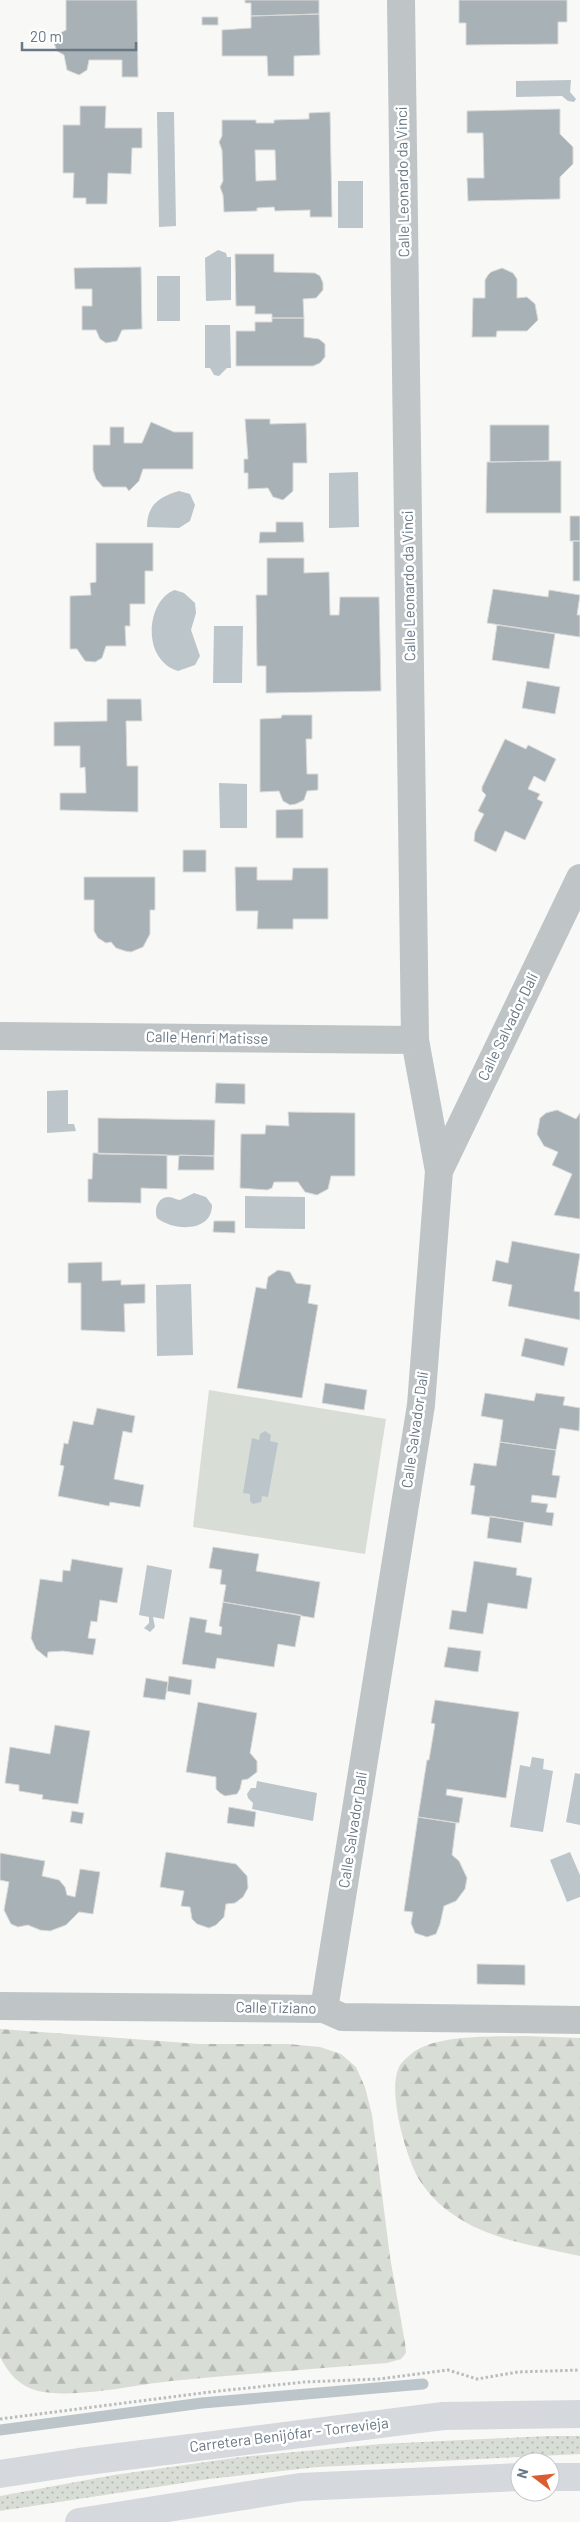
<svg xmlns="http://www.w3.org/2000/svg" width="580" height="2522" font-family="Barlow,sans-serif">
<defs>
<pattern id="grass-dots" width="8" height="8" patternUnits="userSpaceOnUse" patternTransform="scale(1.25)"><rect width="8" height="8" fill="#d8ddd5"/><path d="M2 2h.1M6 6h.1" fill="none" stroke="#b3b8b2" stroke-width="1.8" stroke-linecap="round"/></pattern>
<pattern id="forest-firs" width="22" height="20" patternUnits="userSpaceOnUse" patternTransform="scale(1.25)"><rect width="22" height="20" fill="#d8ddd5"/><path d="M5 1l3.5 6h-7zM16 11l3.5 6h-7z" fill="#b3b8b2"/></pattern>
</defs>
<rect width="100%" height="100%" fill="#f8f8f6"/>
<path fill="url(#grass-dots)" d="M548 2436H580V2454L318 2467 209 2479 0 2511V2496L114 2475 241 2457 381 2444Z"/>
<path fill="url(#forest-firs)" d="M0 2029 200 2044H288L320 2047 341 2054 356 2067 365 2087 372 2115 390 2257 405 2343 406 2353 401 2359 387 2363C315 2369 243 2374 171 2381 134 2385 73 2399 38 2391 19 2386 9 2374 0 2357Z
M524 2036 580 2038V2256C536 2246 488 2240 451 2213 439 2205 428 2193 420 2181 406 2159 387 2091 399 2067 401 2062 411 2054 415 2051 442 2034 493 2037 524 2036Z"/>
<path fill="#d8ddd5" d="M209 1390 386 1419 365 1554 193 1527Z"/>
<path fill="#bbc5ca" d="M571 80 570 92 576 99 574 102 568 101 562 96 516 97V81Z
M157 112H174L176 226 159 227Z
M338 181H363V228H338Z
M218 250 226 253 227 257H231V300L206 301 205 258Z
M157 276H180V321H157Z
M205 325H230L231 368H227L219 376 214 375 210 368H205Z
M358 472 359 527 329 528V473Z
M179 491 190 494 195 505 190 521 179 528 147 527C147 505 159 497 179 491Z
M175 590 184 593 195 603 196 613 191 630 200 656 195 665 178 671C140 659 147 599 175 590Z
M214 626H243L242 683H213Z
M219 783 247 784V828H220Z
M68 1090V1124H74L76 1131 47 1133V1091Z
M194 1193 206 1197 212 1205C212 1233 173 1231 157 1218 154 1210 157 1197 169 1197 173 1197 176 1200 180 1200Z
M245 1196 305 1197V1229L245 1228Z
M191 1284 193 1355 157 1356 156 1285Z
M265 1431 271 1435 270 1441 278 1443 268 1497 262 1496 261 1502 253 1504 250 1501V1494L243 1493 252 1438 259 1440 260 1434Z
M147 1565 172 1570 164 1619 153 1617 155 1627 150 1632 144 1628 149 1623V1617L139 1615Z
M532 1757 544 1759 543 1769 553 1771 543 1832 510 1827 520 1765 530 1767Z
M575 1773 580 1774V1825L566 1822Z
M257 1781 317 1793 313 1821 252 1809 253 1803 248 1798 247 1794 251 1788H256Z
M570 1852 580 1875V1897L567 1902 550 1860Z"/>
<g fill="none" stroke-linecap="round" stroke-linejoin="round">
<path stroke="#bbc5ca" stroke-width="11" d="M0 2430 202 2403 423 2384"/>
</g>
<path fill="#a8b1b6" stroke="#dadad8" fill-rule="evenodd" d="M66 0H137L138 77H122V60H89L87 70 79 75 67 70 64 55 57 51 54 43 56 35 66 30Z
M245 0H319V14L251 16V3H245Z
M459 0H567V22H558V44L466 45V23H459Z
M319 14 320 55 294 56V76H268L267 56H222V30L251 28V16Z
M202 17H218V25H202Z
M80 106H106L105 128H142V148H132L131 174 108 173 107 204H86V198H73L74 173H63V125H80Z
M560 109V134L573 147V164L560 177V199L468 201 467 178H484L483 133H467V111Z
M330 112 332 217H310V210L275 211 274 207 257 208V211L224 212 223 195 220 187 223 181 222 150 219 142 222 136V120H256V123H274V120L309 119V113ZM255 150H275L276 180 256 181Z
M235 254H274V272L315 273 320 276 323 283V290L316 298 303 299 304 318H272V314H255V306H236Z
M141 267 142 329 122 330 117 341 106 343 100 339 96 330H82V306H92V289H75L74 268Z
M502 268 513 273 517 279V298L527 297 535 304 538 320 527 331H497L496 337H472L473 298H485V280L488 275 491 272Z
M272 318H304V337L319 339 325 344V357L320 363 313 366H236V331H255V322H272Z
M245 419H270V424L306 423 307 463H293V491L283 500 273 497 268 488 248 489V473H244V459H248Z
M151 422 174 432H193V469H143L139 481 129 491 126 487H103L96 479 93 470V445H110V427H124V443H142Z
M490 425H549V461L490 462Z
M549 461H561V513H486L487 462Z
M570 516H580V541H570Z
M276 522H303L304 542 259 543 260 532H276Z
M573 541H580V581H573Z
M96 543H153V571H145V604H130V626H125L126 646H106L102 658 95 662 85 661 77 649H70V596L91 595 90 583 96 582Z
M267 558H304V573L329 572 330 615H339L340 597H379L381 691 266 693V666H257L256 595H267Z
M493 589 548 597 549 590 580 595 577 615H580V637L487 623Z
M497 625 555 634 549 669 492 660Z
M527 681 560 687 555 714 522 708Z
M107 699H141L142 721H126L127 766H138V812L60 810V793H86L85 767 80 768V746H54V722L107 721Z
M282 715H312V739H306L307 774H318V790L307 791 304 800 296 804 290 805 283 801 279 791 260 792V719L281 718Z
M505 739 526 749 528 745 556 759 545 782 534 776 528 789 540 794 537 799 543 802 525 840 505 831 496 852 474 841 475 832 484 814 478 811 486 795 482 791V787Z
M303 809V838H276V810Z
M183 850H206V872H183Z
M235 867H257V880H292L293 868H328V919H293V929H257L258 911H236Z
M84 877H155V910H150V934L143 947 131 952 125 951 116 948 111 942 106 943 98 938 94 931V900H84Z
M216 1083 245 1084V1104L215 1103Z
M557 1110 576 1119 580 1113V1219L554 1215 572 1174 552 1165 558 1152 544 1146 537 1134 540 1118 546 1113Z
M288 1112 355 1113V1176H331L328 1189 317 1195 305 1192 298 1182H274L272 1188 267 1190 240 1188 241 1134H265L266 1125 289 1126Z
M98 1118 215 1120 214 1156 98 1154Z
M93 1153 167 1155V1189L141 1188V1203L88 1202V1179H92Z
M179 1155 214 1156V1170H178Z
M214 1221H235V1233L213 1232Z
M512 1241 580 1254 574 1291 580 1292V1320L508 1306 512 1285 492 1281 496 1260 508 1263Z
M102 1262V1281L121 1280V1285L145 1284V1303L124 1304 125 1332 81 1330V1283H68V1263Z
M278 1270 290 1272 296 1283 311 1285 308 1303 318 1305 302 1398 237 1388 256 1287 266 1289 268 1277Z
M525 1338 568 1348 564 1366 521 1356Z
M325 1383 367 1390 364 1410 322 1403Z
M485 1393 534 1401 536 1393 565 1397 563 1405 580 1408 579 1431 560 1428 556 1450 500 1442 503 1420 481 1416Z
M97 1408 135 1416 132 1433 123 1431 114 1479 144 1485 140 1507 110 1502 109 1506 58 1496 64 1466 60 1465 64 1443 68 1444 73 1421 93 1425Z
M500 1442 556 1450 552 1475 560 1476 556 1498 532 1495 531 1502 548 1504 546 1512 554 1513 552 1526 471 1514 475 1486 470 1485 474 1463 496 1466Z
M490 1516 524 1522 521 1543 487 1538Z
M213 1547 259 1554 256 1571 320 1582 314 1618 223 1602 226 1585 220 1584 222 1570 209 1568Z
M72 1559 123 1568 117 1603 100 1600 97 1622 91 1621 88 1638 96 1639 93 1655 63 1651 48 1652 47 1658 36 1649 31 1638 40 1579 62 1582 63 1570 70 1571Z
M474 1561 517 1568 516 1575 532 1578 527 1609 488 1603 483 1634 449 1629 452 1610 466 1612Z
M223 1602 301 1615 295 1647 278 1644 274 1667 217 1658 215 1669 182 1664 190 1617 207 1620 205 1632 221 1635 222 1627 219 1626Z
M448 1647 481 1651 478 1672 444 1667Z
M169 1676 192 1680 190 1695 167 1691Z
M146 1678 168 1682 165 1700 143 1697Z
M435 1700 519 1712 506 1798 447 1789 446 1795 463 1798 459 1823 418 1817 427 1760H429L435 1724 431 1723Z
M198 1702 257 1713 250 1753 257 1761V1772L248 1779 242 1780 240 1789 237 1794 225 1796 220 1793 216 1789V1777L186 1772Z
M55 1725 90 1731 78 1804 42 1799 43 1795 19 1791V1785L5 1783 10 1747 50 1754Z
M229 1807 256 1812 254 1827 227 1823Z
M72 1811 84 1813 82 1824 70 1822Z
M418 1817 456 1823 452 1855 459 1861 467 1878 465 1889 456 1901 444 1906 440 1924 436 1934 427 1937 415 1933 411 1923 413 1912 404 1911Z
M166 1852 236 1864 247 1876 248 1888 243 1897 235 1903 226 1904 224 1917 216 1925 209 1928 197 1924 192 1919 190 1907 181 1906 184 1891 160 1887Z
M0 1853 45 1861 42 1876 59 1880 65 1887 67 1895 75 1897 80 1869 100 1872 93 1914 79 1912 66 1925 50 1931 40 1930 28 1925 18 1927 11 1924 4 1910 9 1882 0 1880Z
M477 1964 525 1965V1985L477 1984Z"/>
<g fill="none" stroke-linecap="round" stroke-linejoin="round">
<path stroke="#babdbf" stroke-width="3" stroke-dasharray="2.5 2.5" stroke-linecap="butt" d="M0 2419 210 2392 304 2382 379 2379 448 2370 477 2379 518 2372 580 2370"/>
<path stroke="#bfc4c7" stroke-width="28" d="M401 0 415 1040 439 1171
M0 1036 415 1040
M0 2006 324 2009 342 2017 580 2020
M324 2009 421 1405 439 1171 580 878"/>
<path stroke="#d5d9dd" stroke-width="28" d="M0 2474 79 2462 443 2416 580 2414
M550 2477H580
M79 2522 300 2487 520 2477"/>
</g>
<g text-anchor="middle" stroke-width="5" stroke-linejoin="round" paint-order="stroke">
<g font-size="15" fill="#687885" stroke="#fff">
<text transform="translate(403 182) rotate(-91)" y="5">Calle Leonardo da Vinci</text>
<text transform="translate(409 586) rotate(-91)" y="5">Calle Leonardo da Vinci</text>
<text transform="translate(508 1027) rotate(-64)" y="5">Calle Salvador Dalí</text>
<text transform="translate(207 1038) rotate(1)" y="5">Calle Henri Matisse</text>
<text transform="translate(415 1430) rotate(-82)" y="5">Calle Salvador Dalí</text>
<text transform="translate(353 1830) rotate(-81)" y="5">Calle Salvador Dalí</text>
<text transform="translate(276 2008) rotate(1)" y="5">Calle Tiziano</text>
<text transform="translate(289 2435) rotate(-7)" y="5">Carretera Benijófar - Torrevieja</text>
</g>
</g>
<g transform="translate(535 2477) rotate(286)"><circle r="24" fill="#ffffff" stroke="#c3c9ce"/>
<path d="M0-4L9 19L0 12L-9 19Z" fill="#dc5c31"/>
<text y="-8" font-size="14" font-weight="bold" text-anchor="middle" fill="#687885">N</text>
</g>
<path d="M22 42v8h114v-8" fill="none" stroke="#687885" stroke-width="2.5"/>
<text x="30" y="42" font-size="15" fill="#687885" stroke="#ffffff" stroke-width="4" paint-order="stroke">20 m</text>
</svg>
